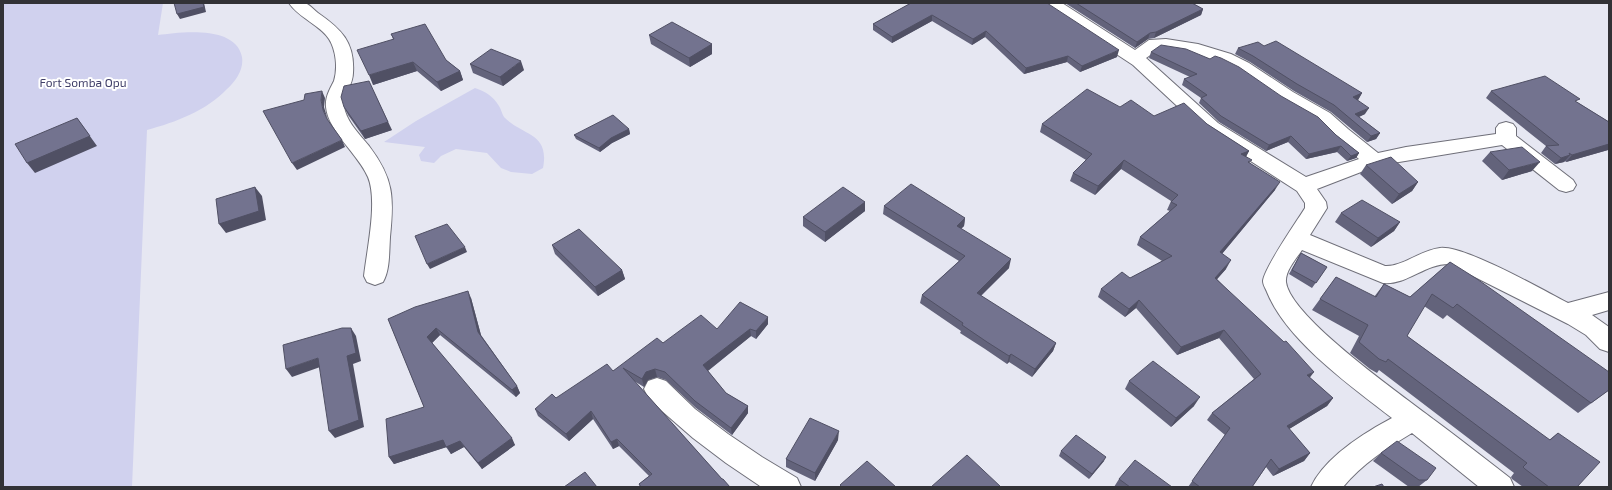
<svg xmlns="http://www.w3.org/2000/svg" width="1612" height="490" font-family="'Exo 2',sans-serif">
<rect width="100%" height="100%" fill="#e6e7f2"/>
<path fill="#d0d1ee" d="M3 3H163L158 35C181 32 236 25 242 57 244 69 236 81 227 89 206 111 176 122 147 130L132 487H3Z
M475 88C486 92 493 96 499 106 501 109 502 114 504 117 522 136 550 132 543 168L532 174 511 172 501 168 487 153 456 149 441 156 434 163 421 161 419 155 425 147 384 142 416 121Z"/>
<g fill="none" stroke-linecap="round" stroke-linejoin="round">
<defs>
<path id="street" d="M289 3C294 3 303 1 307 4 311 6 315 11 318 13 341 29 355 42 353 73 353 86 341 97 345 111 349 124 360 135 369 146 394 179 394 197 390 237 389 252 390 270 383 282L375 285 367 282 364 276C367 249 378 201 368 177 358 154 328 131 326 107 325 97 330 89 334 81 338 68 336 50 329 39 320 25 299 18 289 3Z
M1043 3H1062L1135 50 1149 40 1166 39 1198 44 1231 54 1249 63 1293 92 1330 113 1348 129 1378 153 1406 147 1496 134V128L1499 124 1506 122 1513 124 1516 128V136L1573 180 1576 185 1573 190 1566 192 1559 190 1502 145 1393 163 1361 172 1317 189 1326 202 1327 208 1310 235 1385 266C1402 267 1421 250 1440 248 1464 245 1543 290 1568 303L1609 292V310L1592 315 1609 327V352L1600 349 1586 335 1568 324 1449 264C1424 264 1408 285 1383 283L1302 250C1296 259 1285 271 1286 282 1290 317 1403 396 1433 419 1459 438 1484 458 1510 478L1514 487H1479L1412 433C1387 448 1362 464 1343 487H1311C1325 457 1364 433 1392 418 1351 386 1287 341 1267 292 1266 289 1263 285 1263 281 1264 268 1297 221 1305 208V203L1297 191 1204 131 1133 65 1045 7ZM1159 49 1195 54 1219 62 1237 71 1279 100 1316 121 1334 139 1359 159 1306 177 1218 123 1146 58Z
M657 378 666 381 695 409 728 434 762 457 797 478 801 487 760 486 726 463 693 438 662 411 648 397 644 389 648 381Z"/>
</defs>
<use href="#street" stroke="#6f6f79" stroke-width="2"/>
<use href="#street" fill="#fff" fill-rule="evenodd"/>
</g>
<path fill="#63637b" d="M911 3 1117 57 1080 72 1067 62 1024 74 985 37 972 45 932 21 892 43 873 30V24Z
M1065 3H1192L1203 9 1201 15 1154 38 1148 39 1135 48Z
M391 34 446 60 460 71 463 80 441 91 417 71 373 85 393 39Z
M649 35 712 44V54L690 67 651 44Z
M1264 46 1362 93 1358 100H1357L1365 114 1359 117 1380 133 1376 139 1367 142 1331 112 1294 91 1250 62 1235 54 1238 48Z
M1151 52 1336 135 1359 153 1356 158 1347 161 1337 152 1306 159 1288 142 1266 151 1219 122 1199 103 1201 98 1182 85 1184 79 1190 77 1149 58Z
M470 64 524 70 503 86 473 73Z
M1491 91 1577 102 1609 122V150H1608L1566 162 1565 161 1564 162 1555 164 1541 153 1546 146 1486 98Z
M344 107 392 130 365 139 348 115Z
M1120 107 1154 116 1207 124 1249 151 1246 156 1250 163 1275 190 1222 254 1226 269 1217 279 1310 378 1333 398 1327 406 1289 429 1310 453 1304 461 1273 476 1266 467 1252 487H1188L1225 435 1207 420 1212 413 1254 379 1219 338 1177 355 1136 308 1125 317 1098 297 1101 289 1130 278 1162 261 1137 245 1140 237 1170 211 1167 210 1171 201 1121 169 1095 195 1070 181 1073 173 1086 160 1040 132 1042 124Z
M629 129 630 134 612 143 600 152 576 139 574 135Z
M1490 152 1532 171 1502 180 1482 161Z
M1366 165 1418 182 1412 191 1392 204 1360 174Z
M865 202V211L825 242 803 226V217Z
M884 206 965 218 964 226 961 229 1009 268 981 296 1056 343 1053 351 1032 377 1009 362 1007 364 985 349 960 333 961 331 920 303 922 295 959 261 883 214Z
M1341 213 1400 222 1394 231 1371 247 1335 222Z
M552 245 622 270 625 279 598 296 555 254Z
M1301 253 1327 267 1312 288 1289 274Z
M1450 262 1609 390 1578 413 1447 315 1443 319 1424 306 1407 336 1549 440 1558 433 1577 487H1523L1512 479 1511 477 1514 473 1379 370 1377 373 1370 369 1350 353 1359 336 1312 310 1336 277 1374 297 1384 284 1410 297Z
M471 298 481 335 517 386 520 393 516 397 440 335 432 343 515 445 482 469 464 447 451 454 446 447 394 464 389 457 424 407 388 319Z
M768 324 756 339 751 336 708 371 726 393 748 406V413L732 435 696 408 666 380 657 377 648 380 644 387 634 381 722 479 730 487H640L639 484 649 476 619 446 613 449 593 419 569 441 538 416 535 409 556 398 613 371 663 343 717 329Z
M1129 381 1194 406 1171 427 1125 389Z
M838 440 815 481 786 467V459Z
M1061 451 1104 461 1089 479 1059 456Z
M1381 453 1427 480 1418 487H1409L1373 461Z
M1119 479 1172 487H1114Z"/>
<path fill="#505064" d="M203 3H204L206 12 180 19 177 14Z
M1203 9 1201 15 1154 38 1156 32Z
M932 15V21L892 43V37Z
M986 31 985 37 972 45 973 39Z
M1150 33 1148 39 1135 48 1137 42Z
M712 44V54L690 67 689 58Z
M1119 50 1117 57 1080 72 1082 66Z
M1068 56 1067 62 1024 74 1026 68Z
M521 61 524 70 503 86 500 77Z
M413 62 417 71 373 85 369 75Z
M460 71 463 80 441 91 437 82Z
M373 90 392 130 365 139 361 131Z
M322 91 325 98 324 107 327 117 331 126 323 110 321 100Z
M1362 93 1358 100 1349 104 1353 97Z
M1369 108 1365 114 1352 120 1355 114Z
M77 118 97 146 35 173 27 163Z
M629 129 630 134 612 143 600 152 599 148 611 138Z
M1380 133 1376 139 1367 142 1371 136Z
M1291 136 1288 142 1266 151 1269 145Z
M342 140 345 147 297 170 292 163Z
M1609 144V149L1608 150 1566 162 1572 155Z
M1341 146 1337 152 1306 159 1309 154Z
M1249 151 1245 159 1241 154Z
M1359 153 1356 158 1347 161 1351 156Z
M1570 155 1564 162 1555 164 1561 158Z
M1124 160 1121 169 1095 195 1098 186Z
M1540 162 1532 171 1502 180 1509 170Z
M1280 182 1275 190 1216 261 1220 252Z
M1418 182 1412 191 1392 204 1399 194Z
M255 187 262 196 266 220 226 233 219 224Z
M865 202V211L825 242V232Z
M965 218 964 226 955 234 957 226Z
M1400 222 1394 231 1371 247 1378 238Z
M465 247 467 252 430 269 427 264Z
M1011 259 1009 268 975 301 977 293Z
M1231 260 1226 269 1211 286 1215 278Z
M622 270 625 279 598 296 595 287Z
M468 291 471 298 482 339 478 332Z
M1139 300 1136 308 1125 317 1129 309Z
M768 317V324L756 339V331Z
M351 328 356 336 361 361 353 364 364 427 335 438 329 431 347 356Z
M436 328 440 335 431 344 427 337Z
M750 329 751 336 705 373 703 365Z
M1224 330 1219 338 1177 355 1181 347Z
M1056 343 1053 351 1032 377 1035 369Z
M1011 354 1009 362 1007 364 1009 356Z
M318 358 323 366 292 377 286 369Z
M655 369 657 377 648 380 644 387 642 379 646 372Z
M1314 372 1308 380 1307 375Z
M517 386 520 393 516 397 512 390Z
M1200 397 1194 406 1171 427 1176 418Z
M1333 398 1327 406 1281 434 1287 426Z
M748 406V413L732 435 731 428Z
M591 411 593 419 569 441 566 434Z
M839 431 838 440 815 481V473Z
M512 438 515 445 482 469 478 463Z
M617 439 619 446 613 449 611 442Z
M443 440 460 441 464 447 451 454 447 447 394 464 389 457Z
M1310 453 1304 461 1273 476 1279 469Z
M1106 457 1104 461 1089 479 1092 474Z"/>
<path fill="#73738f" stroke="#505064" d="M174 3H203L204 7 177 14Z
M911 3H1047L1119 50 1082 66 1068 56 1026 68 986 31 973 39 932 15 892 37 873 24Z
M1076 3H1192L1203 9 1156 32 1150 33 1137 42Z
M672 22 712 44 689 58 649 35Z
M425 24 446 60 460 71 437 82 413 62 369 75 357 50 394 39 391 34Z
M1276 41 1362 93 1353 97 1369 108 1355 114 1380 133 1371 136 1334 105 1297 84 1253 56 1238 48 1258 42 1264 46Z
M1161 45 1186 49 1210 59 1215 56 1221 58 1239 67 1281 96 1318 117 1336 135 1359 153 1351 156 1341 146 1309 154 1291 136 1269 145 1221 116 1201 98 1207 95 1184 79 1197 74 1151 52Z
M491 49 521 61 500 77 470 64Z
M1545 76 1580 99 1575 101 1609 122V144L1572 155 1569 153 1570 155 1561 158 1546 146 1559 145 1491 91Z
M369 81 388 122 361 131 344 107 341 97 344 86Z
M1087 89 1120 107 1131 100 1154 116 1184 103 1207 124 1249 151 1241 154 1252 160 1248 162 1280 182 1220 252 1231 260 1215 278 1284 342 1286 341 1314 372 1307 375 1333 398 1287 426 1310 453 1279 469 1271 459 1252 487H1200L1192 481 1230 428 1212 413 1261 374 1224 330 1181 347 1139 300 1129 309 1101 289 1122 272 1130 278 1172 256 1140 237 1177 205 1171 202 1178 195 1124 160 1098 186 1073 173 1092 154 1042 124Z
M322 91 321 100 323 110 327 119 342 140 292 163 263 111 304 100 305 94Z
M613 115 629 129 611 138 599 148 574 135Z
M77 118 90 136 27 163 15 144Z
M1522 147 1540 162 1509 170 1490 152Z
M1391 157 1418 182 1399 194 1366 165Z
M911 184 965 218 957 226 1011 259 977 293 1056 343 1035 369 1011 354 1009 356 987 342 962 325 963 323 922 295 965 256 884 206Z
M255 187 259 211 219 224 216 199Z
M843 187 865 202 825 232 803 217Z
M1362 200 1400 222 1378 238 1341 213Z
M447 224 465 247 427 264 415 236Z
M579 229 622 270 595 287 552 245Z
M1301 253 1327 267 1316 283 1292 270Z
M1450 262 1477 279 1609 372V390L1591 403 1457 304 1453 308 1432 294 1407 336 1550 440 1558 433 1600 462 1577 487H1549L1525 469 1523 467 1527 463 1388 359 1386 362 1379 359 1359 342 1368 325 1320 299 1336 277 1376 297 1384 284 1410 297Z
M468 291 478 332 517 386 512 390 436 328 427 337 512 438 478 463 460 441 446 447 443 440 389 457 386 419 424 407 388 319 415 307Z
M740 302 768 317 756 331 750 329 703 365 726 393 748 406 731 428 695 401 665 372 655 369 646 372 642 379 623 368 722 479H723L730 487H641L639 484 652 474 617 439 611 442 591 411 566 434 535 409 552 394 556 398 607 364 613 371 657 338 663 343 701 315 717 329Z
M342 328H351L356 353 347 356 359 420 329 431 318 358 286 369 283 345Z
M1153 361 1200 397 1176 418 1129 381Z
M810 418 839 431 815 473 786 459Z
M1076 435 1106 457 1092 474 1061 451Z
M1397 441 1436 468 1427 480H1419L1381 453Z
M967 455 1001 487H931Z
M1135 460 1172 487H1130L1119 479Z
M867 461 896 487H842L840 485Z
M585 472 597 487H564Z
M1382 484 1384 487H1373Z"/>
<g text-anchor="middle" stroke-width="4" stroke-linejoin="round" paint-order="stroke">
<g font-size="12" fill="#403f69" stroke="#fff">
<text x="83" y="87">Fort Somba Opu</text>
</g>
</g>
<rect width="1612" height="490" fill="none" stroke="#323236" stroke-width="8"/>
</svg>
